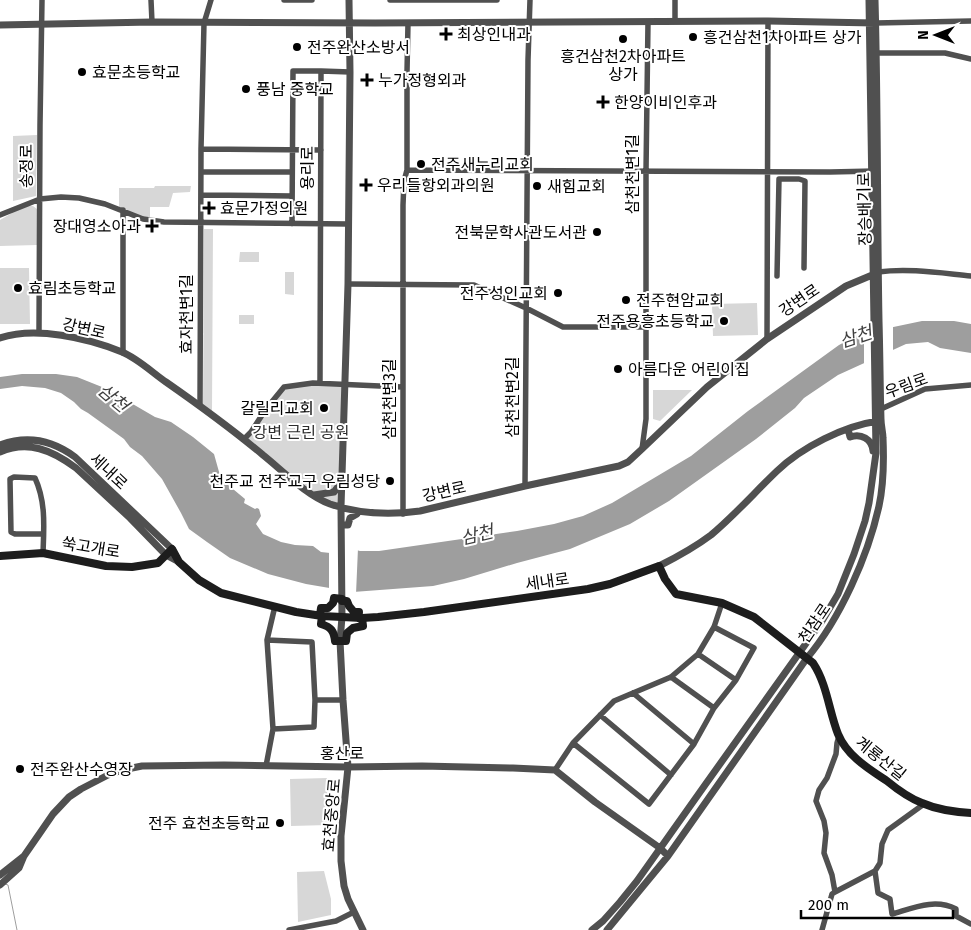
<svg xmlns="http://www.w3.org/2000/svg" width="971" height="930" font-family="'Fira Sans','Noto Sans KR',sans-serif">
<rect width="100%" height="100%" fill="#fff"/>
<path fill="#d7d7d7" d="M37 135 36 196 13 201V136Z
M155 186H191L190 192 173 193 169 207H150V220L119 209V188H154Z
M24 206H33L37 209V245L0 246V220Z
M204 229H213L212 411 203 405Z
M240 252H259V262H239Z
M0 268H29L30 324H0Z
M285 272H294V295L285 294Z
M757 303 758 335 713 336 712 304Z
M239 315H254V324H239Z
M344 384 341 507 319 498 244 439 284 387Z
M653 390H692L660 421 653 419Z
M327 778 328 825 291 826 290 779Z
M324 871 331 899V915L298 922 297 872Z"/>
<path fill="#9e9e9e" d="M922 321H954L971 324V353L940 348 928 342 906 344 838 375 804 398 795 408 756 439 669 501 630 524 570 549 517 563 464 579 433 586 353 592 306 584 268 574 230 558 207 542 189 529 181 513 162 479 142 456 130 447 124 439 88 413 81 409 74 402 61 393 45 388 22 386 0 389V377L22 374H56L77 377 107 389 155 417 171 422 193 437 214 454 221 479 245 499 244 503 255 509 257 508 259 509 261 516 256 524 263 534 281 542 295 545 313 546 321 552 330 553 341 546 360 551H379L517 531 554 524 583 516 612 503 691 456 748 411 839 345 860 334Z"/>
<path fill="#fff" d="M893 325V352L864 366V331Z
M341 544 358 548 356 594 329 591V551Z"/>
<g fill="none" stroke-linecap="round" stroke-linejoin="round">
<path stroke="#9e9e9e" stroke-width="1" d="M5 884 8 885 17 930"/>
<path stroke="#505050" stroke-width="5.5" d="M151 0 152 22
M284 0H312
M390 0H497
M675 21V0
M876 23 971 21
M876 53H945L971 59
M201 149 321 150
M407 170 830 172 875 171
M201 172H292
M201 195 292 196
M123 210V353
M0 215 40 199 61 197 79 198 105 204 143 219 164 222 348 224
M292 224 293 71H321
M878 272C909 268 940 273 971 276
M777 276 779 179H799L805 181 804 268
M348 284 474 285 526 308 563 327H646
M39 332 40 125 42 0
M767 339 768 21
M320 383 321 71 350 72
M200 406 201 149 204 23 211 0
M881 409 925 389 971 385
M244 439 251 432 266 409 284 387 313 383 402 387
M642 449 646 419V171L648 22
M525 486 528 60 530 0
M403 514V205L404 181 407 170V72L408 23
M43 553C44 527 46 502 35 478L14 477 10 479 11 532 15 534H43
M267 640 312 642 315 700 314 727 273 729
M698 654 736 680
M671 677 714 708
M633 693 694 744
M315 700H343
M600 715 671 775
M573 743 649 804 694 744 714 708 736 680 754 648 714 627
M266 766 273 729 267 640 275 606
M555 770 573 743 614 701 671 677 698 654 714 627 722 603
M875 871 878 893 890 899 892 914C913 908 935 898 956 909V916L971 924
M835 892 832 875 824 853 826 833 824 821 816 801 819 790 827 778 836 754 837 743 839 736
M289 930 336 921 354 912
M822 930 832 894 835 892 875 871 880 863 882 844 888 830 924 804"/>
<path stroke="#505050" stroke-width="7" d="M349 0 350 72 348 284 341 507 342 617 340 641 343 700 348 767 341 836V861L344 886 348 899 363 930
M0 25 152 22 375 23 768 21 875 23
M0 338C35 326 88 338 122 352 137 358 153 373 166 382 199 405 232 429 263 455 283 471 306 495 330 504 359 514 390 515 420 511L525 486 619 466 628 462 642 449 707 387 767 339 846 286 877 273
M848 429 850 437C861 433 872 439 873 451
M0 445C27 435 52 440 75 457L172 549
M0 452C28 440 52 450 76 468L130 518 166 555 179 562
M314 495 334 492 341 483
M342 525H348L350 518 357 514V511
M659 566C677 557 695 547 711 535 735 515 755 492 777 471 802 447 844 426 878 421
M0 875 24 856
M0 885 19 868 24 856 42 830 53 814 69 797 81 789 108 775 122 770 142 766 224 765 348 767 422 766 513 768 555 770 595 802 660 848 668 856
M592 930 603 921 620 902 637 881 705 785 822 621 838 594 854 554 865 521 869 503 876 453 869 0
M607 930 668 856 807 658C840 619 868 556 879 506 884 483 884 461 883 438 883 432 881 426 881 419 880 387 880 354 879 321 877 214 878 107 875 0"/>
<path stroke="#1d1d1d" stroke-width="8" d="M0 556 43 553 106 566 132 567 158 563 172 549 179 562 199 580 221 593 296 612 322 616 362 618 378 617 424 612 588 589 610 584 659 566 665 579 676 594 722 603 754 617 813 663C827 684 829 711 838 734 847 756 869 769 887 781 898 790 909 798 922 803 938 810 955 812 971 813
M342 601H347L349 606 354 612H359L358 618
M320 615 321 608H328L333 603 334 598 342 599
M322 616 321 624C331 627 334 631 335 641H346L347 633 353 628 363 626 362 618"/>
</g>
<g fill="#000" stroke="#fff" stroke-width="2">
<path d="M443.5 26.5h5v5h5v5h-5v5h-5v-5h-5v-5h5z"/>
<circle cx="693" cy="37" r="5"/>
<circle cx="623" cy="39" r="5"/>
<circle cx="297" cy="47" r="5"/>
<circle cx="82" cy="72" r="5"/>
<path d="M364.5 72.5h5v5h5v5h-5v5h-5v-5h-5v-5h5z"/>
<circle cx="246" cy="89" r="5"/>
<path d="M600.5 94.5h5v5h5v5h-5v5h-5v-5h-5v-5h5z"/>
<circle cx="421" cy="164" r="5"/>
<path d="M363.5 177.5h5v5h5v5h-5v5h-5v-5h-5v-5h5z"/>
<circle cx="537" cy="186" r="5"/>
<path d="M206.5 200.5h5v5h5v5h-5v5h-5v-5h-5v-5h5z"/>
<path d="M149.5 218.5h5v5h5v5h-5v5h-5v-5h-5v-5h5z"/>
<circle cx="597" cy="232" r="5"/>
<circle cx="18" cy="288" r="5"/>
<circle cx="558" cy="293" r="5"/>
<circle cx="626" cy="300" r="5"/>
<circle cx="724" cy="321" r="5"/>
<circle cx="618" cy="369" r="5"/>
<circle cx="324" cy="408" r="5"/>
<circle cx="390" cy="481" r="5"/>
<circle cx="20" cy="769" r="5"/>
<circle cx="280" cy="823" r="5"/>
</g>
<g text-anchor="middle" stroke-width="4" stroke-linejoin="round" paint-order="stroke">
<g font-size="16" fill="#000" stroke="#fff" text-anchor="start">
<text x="457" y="40">최상인내과</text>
<text x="703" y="43">흥건삼천1차아파트 상가</text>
<text x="307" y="53">전주완산소방서</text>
<text x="623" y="62" text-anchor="middle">흥건삼천2차아파트<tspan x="623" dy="18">상가</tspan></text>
<text x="92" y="78">효문초등학교</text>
<text x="378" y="86">누가정형외과</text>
<text x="256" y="95">풍남 중학교</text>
<text x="614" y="108">한양이비인후과</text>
<text x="431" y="170">전주새누리교회</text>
<text x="377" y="191">우리들항외과의원</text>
<text x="547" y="192">새힘교회</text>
<text x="220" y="214">효문가정의원</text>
<text x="141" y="232" text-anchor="end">장대영소아과</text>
<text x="587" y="238" text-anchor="end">전북문학사관도서관</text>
<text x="28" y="294">효림초등학교</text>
<text x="548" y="299" text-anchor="end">전주성인교회</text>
<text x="636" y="306">전주현암교회</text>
<text x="714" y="327" text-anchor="end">전주용흥초등학교</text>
<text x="628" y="375">아름다운 어린이집</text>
<text x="314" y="414" text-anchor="end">갈릴리교회</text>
<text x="380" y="487" text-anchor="end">천주교 전주교구 우림성당</text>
<text x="30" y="775">전주완산수영장</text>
<text x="270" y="829" text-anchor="end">전주 효천초등학교</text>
</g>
<g font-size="16" fill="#000" stroke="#fff">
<text transform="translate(26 166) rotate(-90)" y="6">송정로</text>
<text transform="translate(307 168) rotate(-90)" y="6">용리로</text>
<text transform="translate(632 174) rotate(-90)" y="6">삼천천변1길</text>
<text transform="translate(864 209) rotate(-91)" y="6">장승배기로</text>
<text transform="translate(799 300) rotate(-34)" y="6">강변로</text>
<text transform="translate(186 314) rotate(-90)" y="6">효자천변1길</text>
<text transform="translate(84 328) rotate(13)" y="6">강변로</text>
<text transform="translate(906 385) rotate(-20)" y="6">우림로</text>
<text transform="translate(512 397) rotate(-90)" y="6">삼천천변2길</text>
<text transform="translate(389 399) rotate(-90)" y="6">삼천천변3길</text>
<text transform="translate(109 471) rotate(43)" y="6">세내로</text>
<text transform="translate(444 491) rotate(-13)" y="6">강변로</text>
<text transform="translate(91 547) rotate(9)" y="6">쑥고개로</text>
<text transform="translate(547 581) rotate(-8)" y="6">세내로</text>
<text transform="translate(814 623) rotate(-56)" y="6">천잠로</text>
<text x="342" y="759">홍산로</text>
<text transform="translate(881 758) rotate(39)" y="6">계룡산길</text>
<text transform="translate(331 815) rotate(-85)" y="6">효천중앙로</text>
</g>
<g font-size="16" fill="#2e2e2e" stroke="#fff">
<text x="301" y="438">강변 근린 공원</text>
</g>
<g font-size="18" font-style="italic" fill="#3f3f3f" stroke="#fff">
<text transform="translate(856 337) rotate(-18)" y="6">삼천</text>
<text transform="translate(113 398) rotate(40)" y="6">삼천</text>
<text transform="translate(477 535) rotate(-13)" y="6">삼천</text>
</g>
</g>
<g transform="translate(936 35) rotate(270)" stroke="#ffffff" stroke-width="4" paint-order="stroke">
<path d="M0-4L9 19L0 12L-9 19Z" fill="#000000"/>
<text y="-8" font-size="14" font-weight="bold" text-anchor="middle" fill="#000000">N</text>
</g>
<path d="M801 910v8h152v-8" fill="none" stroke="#000000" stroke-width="2.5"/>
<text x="808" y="910" font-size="15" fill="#000000" stroke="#ffffff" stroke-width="4" paint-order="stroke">200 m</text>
</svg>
